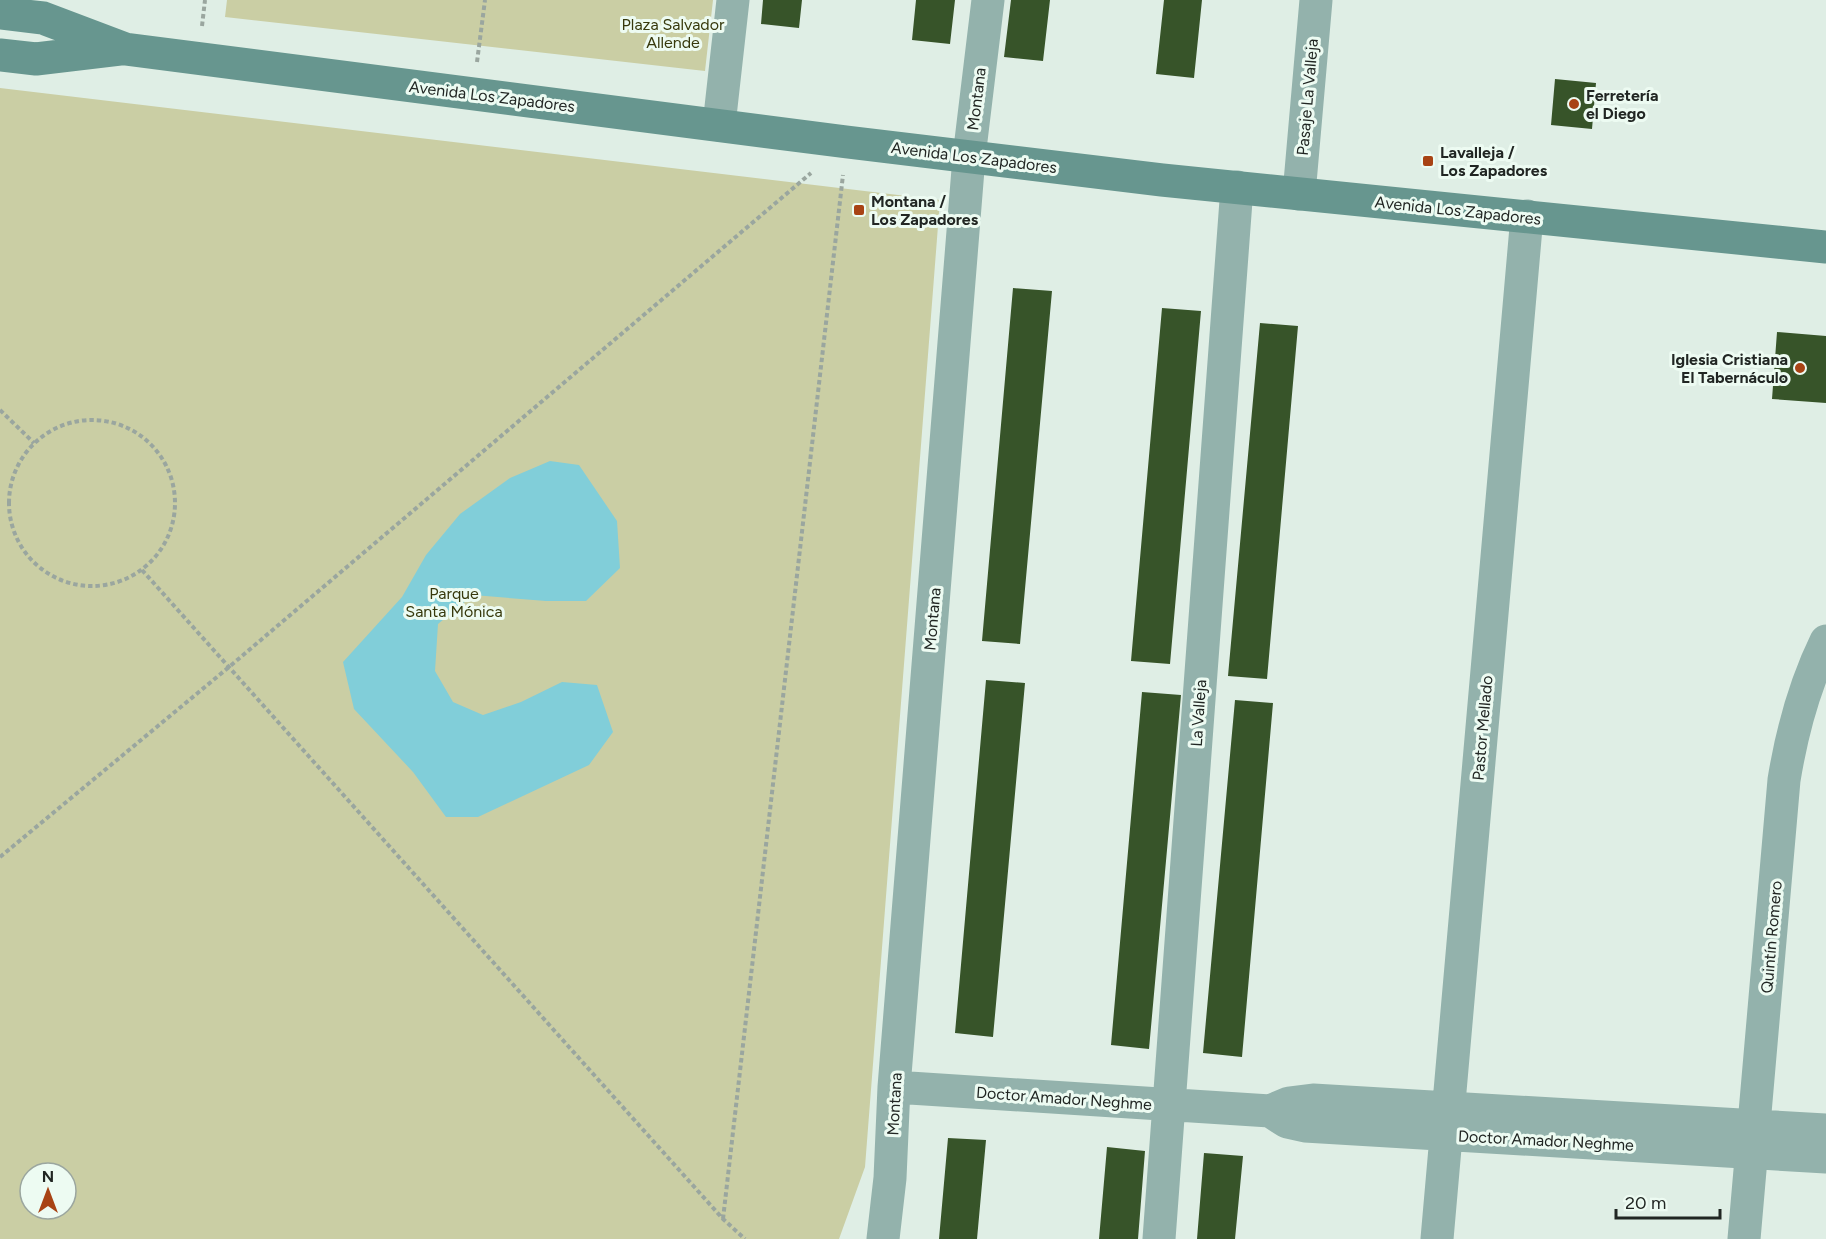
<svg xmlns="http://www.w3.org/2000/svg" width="1826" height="1239" font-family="Figtree,sans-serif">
<rect width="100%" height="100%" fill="#dfeee5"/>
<path fill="#cacea4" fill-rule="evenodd" d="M227 0H713L705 71 225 17Z
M0 88 940 200 865 1167 839 1239H0ZM30 1173H66V1209H30Z"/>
<path fill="#81ced9" d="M550 461 579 465 617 521 620 568 586 601H546L473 595 438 624 435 671 453 702 483 715 521 702 562 682 597 685 613 732 589 765 478 817H446L413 772 354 709 343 662 402 597 426 555 460 514 510 478Z"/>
<path fill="#375429" d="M763 0H802L799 28 761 24Z
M916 0H955L950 44 912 40Z
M1011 0H1050L1043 61 1004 57Z
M1164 0H1202L1194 78 1156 74Z
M1555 79 1596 83 1592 129 1551 125Z
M1013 288 1052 291 1020 644 982 641Z
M1162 308 1201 311 1170 664 1131 661Z
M1260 323 1298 326 1267 679 1228 676Z
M1777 332 1826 336V403L1772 399Z
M986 680 1025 683 993 1037 955 1033Z
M1142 692 1181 695 1149 1049 1111 1045Z
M1235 700 1273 703 1242 1057 1203 1053Z
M948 1138 986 1140 977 1239H939Z
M1107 1147 1145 1151 1138 1239H1099Z
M1204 1153 1243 1156 1235 1239H1197Z"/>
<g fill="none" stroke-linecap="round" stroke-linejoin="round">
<path stroke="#9aa69f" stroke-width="4" stroke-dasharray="4.5 3" stroke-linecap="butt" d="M202 26 205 0
M477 62 485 0
M0 410 34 443
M9 503a83 83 0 1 1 166 0a83 83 0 1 1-166 0Z
M142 570 723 1219 745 1239
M0 857 229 667 811 173
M723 1219 843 175"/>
<path stroke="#93b2ac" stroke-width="33" d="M719 125 733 0
M1299 194 1316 0
M894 1087 1270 1111 1289 1103 1313 1100 1826 1130
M1270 1111 1287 1122 1305 1126 1826 1157
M883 1239 890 1178 894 1087 969 157 988 0
M1159 1239 1237 187
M1437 1239 1527 216
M1744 1239 1784 780C1792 731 1804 686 1826 641"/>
<path stroke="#67968f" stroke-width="33" d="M0 13 43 18 125 49 847 142 1162 180 1826 247
M0 55 36 59 120 49"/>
</g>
<g fill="#a84314" stroke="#edfbf2" stroke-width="2">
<circle cx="1574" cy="104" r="6"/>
<rect x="1422" y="155" width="12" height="12" rx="3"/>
<rect x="853" y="204" width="12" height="12" rx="3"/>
<circle cx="1800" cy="368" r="6"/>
</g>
<g text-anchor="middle" stroke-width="6" stroke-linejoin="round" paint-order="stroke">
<g font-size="16" fill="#37390c" stroke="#edfbf2">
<text x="673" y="30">Plaza Salvador<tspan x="673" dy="18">Allende</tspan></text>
<text x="454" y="599">Parque<tspan x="454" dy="18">Santa Mónica</tspan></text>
</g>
<g font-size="16" font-weight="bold" fill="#212623" stroke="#edfbf2" text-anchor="start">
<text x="1586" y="101">Ferretería<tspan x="1586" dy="18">el Diego</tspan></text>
<text x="1440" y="158">Lavalleja /<tspan x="1440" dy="18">Los Zapadores</tspan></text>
<text x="871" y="207">Montana /<tspan x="871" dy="18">Los Zapadores</tspan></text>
<text x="1788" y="365" text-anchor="end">Iglesia Cristiana<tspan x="1788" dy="18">El Tabernáculo</tspan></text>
</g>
<g font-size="16" fill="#212623" stroke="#edfbf2">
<text transform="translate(492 96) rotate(7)" y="6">Avenida Los Zapadores</text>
<text transform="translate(1307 97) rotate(-85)" y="6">Pasaje La Valleja</text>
<text transform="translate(976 99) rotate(-83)" y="6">Montana</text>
<text transform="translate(974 157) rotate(7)" y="6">Avenida Los Zapadores</text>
<text transform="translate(1458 210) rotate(6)" y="6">Avenida Los Zapadores</text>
<text transform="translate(932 619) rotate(-85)" y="6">Montana</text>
<text transform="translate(1198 713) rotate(-86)" y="6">La Valleja</text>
<text transform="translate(1482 728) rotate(-85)" y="6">Pastor Mellado</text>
<text transform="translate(1771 937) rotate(-85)" y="6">Quintín Romero</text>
<text transform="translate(1064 1098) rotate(4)" y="6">Doctor Amador Neghme</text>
<text transform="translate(894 1104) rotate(-87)" y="6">Montana</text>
<text transform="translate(1546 1140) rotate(3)" y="6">Doctor Amador Neghme</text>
</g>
</g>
<g transform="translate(48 1191)"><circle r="28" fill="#edfbf2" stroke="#9ba69f" stroke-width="1.5"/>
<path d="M0-4.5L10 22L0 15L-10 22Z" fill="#a84314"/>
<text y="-9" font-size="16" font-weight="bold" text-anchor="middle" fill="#212623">N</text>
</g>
<path d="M1616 1209v9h104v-9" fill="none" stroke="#212623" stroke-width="3"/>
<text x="1625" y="1209" font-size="18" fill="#212623" stroke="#edfbf2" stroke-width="4.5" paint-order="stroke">20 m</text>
</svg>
